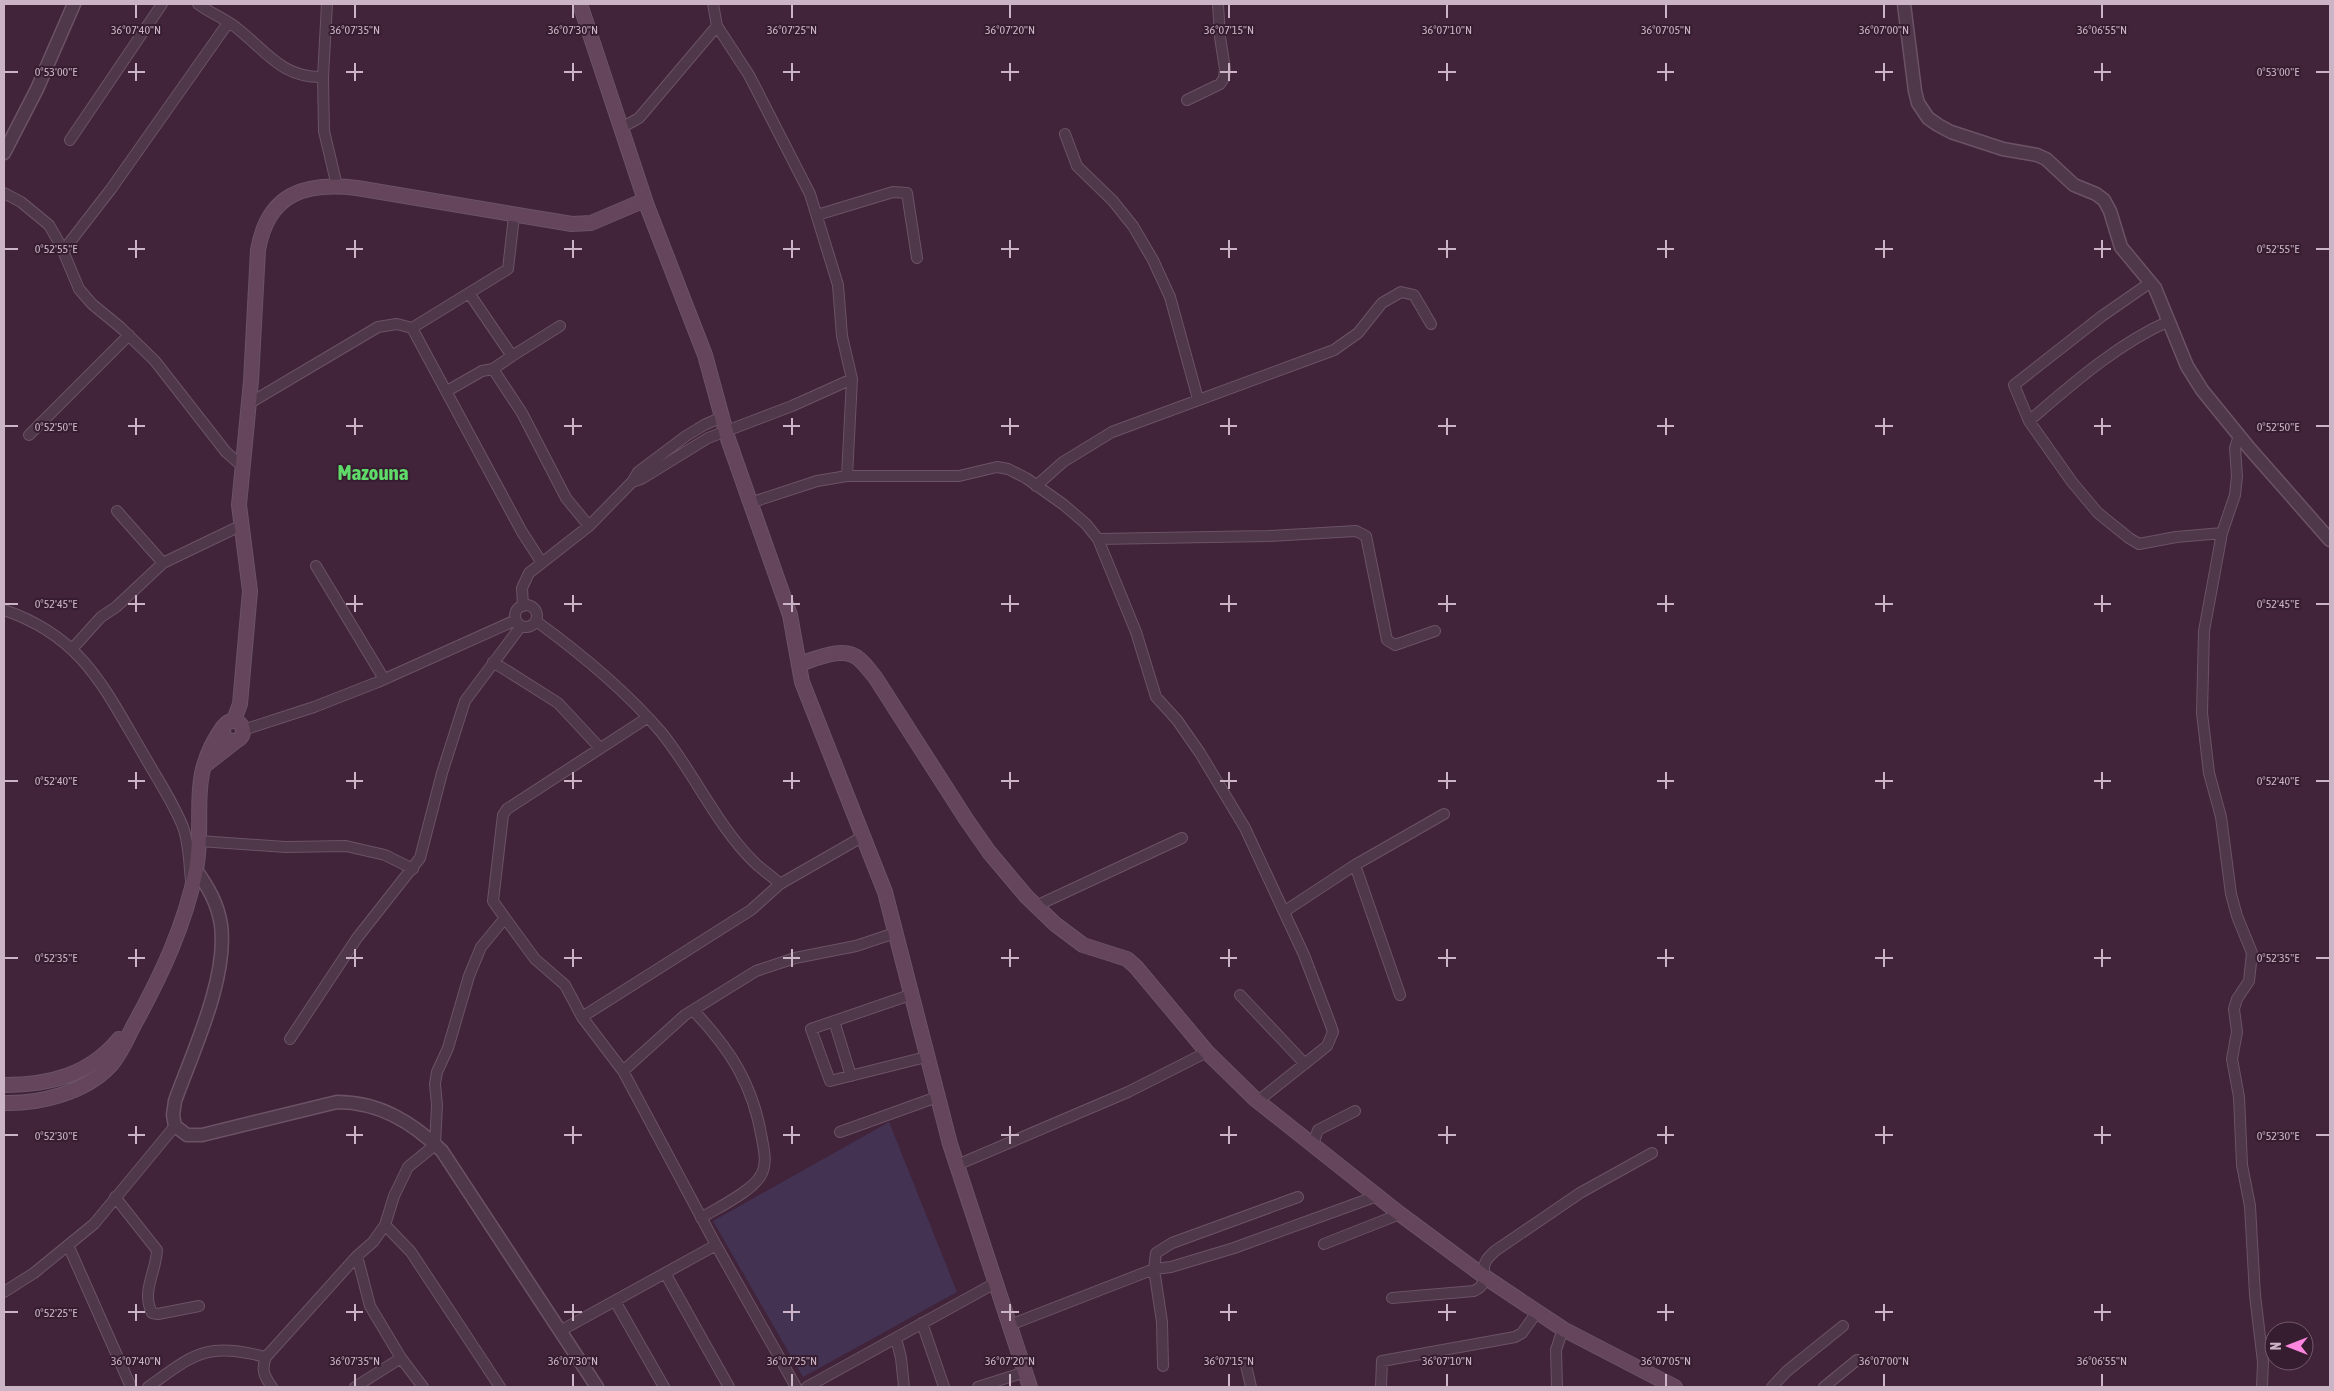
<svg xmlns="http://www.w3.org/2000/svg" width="2334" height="1391" font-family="'Asap Condensed',sans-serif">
<rect width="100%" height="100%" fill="#41233a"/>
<path fill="#433252" d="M889 1122 957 1292 803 1377 713 1221Z"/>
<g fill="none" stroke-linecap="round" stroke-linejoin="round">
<defs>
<path id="minor" d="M198 4C210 13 226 19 238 29 267 52 282 78 323 77
M327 4 323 77 324 131 337 186
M713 4 717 26
M1187 100 1220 84 1224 78 1225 69 1220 37 1218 4
M621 128 639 118 717 26 749 75 810 194 838 285 842 336 852 379 847 476 817 481 750 503
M1065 134 1077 166 1113 201 1133 226 1153 260 1170 297 1198 399
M70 140 162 4
M4 193 21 202 49 225 61 246 79 289 92 304 120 327 155 361 226 452 242 466
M817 215 893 192 907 193 917 258
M63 251 111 189 228 23
M2151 282 2102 316 2014 385 2029 421 2072 482 2098 513 2129 538 2139 544 2176 537 2222 533
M469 293 512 356 493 369
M412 328 508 269 514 216
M512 356 560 326
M447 391 482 371 493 369 522 413 566 498 589 526
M248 404 378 327 397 324 412 328 522 532 542 563
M2029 421C2072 384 2117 344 2169 321
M29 435 129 335
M2239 436 2235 448 2237 476 2235 495 2222 533 2204 631 2202 713 2209 773 2221 817 2231 894 2237 916 2252 953 2249 981 2237 999 2234 1009 2237 1032 2232 1059 2239 1097 2242 1165 2250 1206 2255 1295 2263 1362 2262 1387
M847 476H959L997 467 1008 469 1026 478 1064 505 1086 524 1098 539 1136 632 1156 697 1177 720 1200 753 1245 828 1304 955 1330 1023 1333 1032 1327 1046 1258 1101
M632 482 643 478 708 438 792 406 852 379
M1036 486 1063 462 1112 432 1334 350 1358 333 1382 303 1401 292 1414 295 1431 324
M117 511 163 563
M1098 539 1268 536 1356 531 1366 536 1387 640 1395 645 1435 631
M316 566 384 679
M515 616a11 11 0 1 1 22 0a11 11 0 1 1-22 0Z
M523 606 522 588 529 573 589 526 632 482 638 472 686 436 704 425 722 417
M4 610C84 637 105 690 145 757 158 780 173 802 183 827 189 843 189 863 191 880
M536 621C580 653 625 690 661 732 693 771 717 826 754 862 762 870 772 876 780 884
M72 649 101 617 116 607 163 563 240 526
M493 662 558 703 600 748
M243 730 314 707 378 682 516 620
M199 841 285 847 346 846 385 855 413 869
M1355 865 1400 995
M1036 906 1182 838
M1285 911 1355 865 1444 814
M505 918 535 959 565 985 582 1017
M910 995 811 1029 830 1081 926 1057
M1240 995 1305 1064
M693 1010C730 1049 753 1084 762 1139 764 1149 767 1163 762 1173 755 1190 717 1208 701 1218
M834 1021 851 1076
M290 1039 357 938 420 858 442 773 465 701 521 626
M623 1071 685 1015 756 971 795 958 856 946 895 933
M840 1132 937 1097
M1313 1144 1318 1130 1355 1111
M957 1165 1128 1092 1207 1052
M115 1197 157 1250C156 1273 141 1291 152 1313L158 1314 199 1306
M385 1225 373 1242 357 1256 370 1306 401 1358 423 1387
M1324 1244 1400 1214
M68 1245 131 1387
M665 1273 729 1387
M4 1292 34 1273 94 1224 175 1126
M1392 1298 1474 1291C1490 1284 1480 1272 1486 1261 1488 1257 1492 1254 1495 1251L1580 1193 1652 1153
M615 1301 664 1387
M922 1323 944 1387
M1010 1325 1154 1269 1171 1267 1234 1248 1377 1196
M560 1331 716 1245
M896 1338 901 1358 904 1387
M1245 1361 1251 1387
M1163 1366 1162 1322 1154 1269 1156 1253 1172 1243 1298 1197
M148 1387C196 1353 205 1342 266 1357
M272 1387C264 1376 261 1370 266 1357L357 1256
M355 1387 401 1358
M500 1387 411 1252 385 1225 394 1196 408 1167 435 1145 437 1105 435 1084 437 1072 448 1048 469 976 481 947 505 918 493 901 503 815 507 809 647 718
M796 1387 716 1245 623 1071 582 1017 751 910 780 884 862 837
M807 1387 997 1282
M978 1387 1025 1372
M1381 1387 1382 1361 1515 1337 1522 1333 1537 1312
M1557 1387 1556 1350 1563 1329
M1772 1387 1787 1371 1843 1326
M1824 1387 1857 1360"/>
<path id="tertiary" d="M1904 4 1915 91 1918 103 1928 118 1938 125 1951 132 2003 149 2037 155 2046 159 2074 185 2096 194 2104 200 2110 211 2121 247 2155 288 2187 366 2202 390 2250 449 2330 540
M4 153 37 89 74 4
M196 870C208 887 218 904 221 925 228 978 193 1051 175 1101L173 1115 175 1126 187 1135H202L337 1102C379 1102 412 1122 442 1151L597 1387"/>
<path id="secondary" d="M580 4 647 206 705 355 728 439 790 615 802 682 885 892 950 1144 1030 1387
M799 664C816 659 844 645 859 659 865 664 870 671 875 677L966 819 989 852 1026 896 1055 924 1083 945 1127 959 1136 967 1207 1052 1255 1099 1400 1214 1485 1277 1563 1329 1675 1387
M234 720 240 704 250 591 239 505 251 381 258 250C268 193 305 182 357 188L572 224 591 223 645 200
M223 731a10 10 0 1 1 20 0a10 10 0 1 1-20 0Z
M204 766 236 741
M4 1085C50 1085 89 1075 119 1039
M4 1103C39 1104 84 1093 109 1067 120 1056 127 1038 134 1025 161 976 185 925 196 870 206 814 186 779 223 727"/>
</defs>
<use href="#minor" stroke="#6b5365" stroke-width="12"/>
<use href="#tertiary" stroke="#6b5365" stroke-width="15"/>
<use href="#secondary" stroke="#6b5365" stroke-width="16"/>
<use href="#minor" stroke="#50384b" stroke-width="10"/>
<use href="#tertiary" stroke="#50384b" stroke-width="12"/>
<use href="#secondary" stroke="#64455b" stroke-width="14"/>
</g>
<path fill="none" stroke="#cbb4c5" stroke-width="2" d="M136 5V18M355 5V18M573 5V18M792 5V18M1010 5V18M1229 5V18M1447 5V18M1666 5V18M1884 5V18M2102 5V18M136 63V81M355 63V81M573 63V81M792 63V81M1010 63V81M1229 63V81M1447 63V81M1666 63V81M1884 63V81M2102 63V81M5 72H18M128 72H145M346 72H363M564 72H582M783 72H800M1001 72H1019M1220 72H1237M1438 72H1456M1657 72H1674M1875 72H1893M2094 72H2111M2316 72H2329M136 240V258M355 240V258M573 240V258M792 240V258M1010 240V258M1229 240V258M1447 240V258M1666 240V258M1884 240V258M2102 240V258M5 249H18M128 249H145M346 249H363M564 249H582M783 249H800M1001 249H1019M1220 249H1237M1438 249H1456M1657 249H1674M1875 249H1893M2094 249H2111M2316 249H2329M136 418V435M355 418V435M573 418V435M792 418V435M1010 418V435M1229 418V435M1447 418V435M1666 418V435M1884 418V435M2102 418V435M5 426H18M128 426H145M346 426H363M564 426H582M783 426H800M1001 426H1019M1220 426H1237M1438 426H1456M1657 426H1674M1875 426H1893M2094 426H2111M2316 426H2329M136 595V612M355 595V612M573 595V612M792 595V612M1010 595V612M1229 595V612M1447 595V612M1666 595V612M1884 595V612M2102 595V612M5 604H18M128 604H145M346 604H363M564 604H582M783 604H800M1001 604H1019M1220 604H1237M1438 604H1456M1657 604H1674M1875 604H1893M2094 604H2111M2316 604H2329M136 772V789M355 772V789M573 772V789M792 772V789M1010 772V789M1229 772V789M1447 772V789M1666 772V789M1884 772V789M2102 772V789M5 781H18M128 781H145M346 781H363M564 781H582M783 781H800M1001 781H1019M1220 781H1237M1438 781H1456M1657 781H1674M1875 781H1893M2094 781H2111M2316 781H2329M136 949V967M355 949V967M573 949V967M792 949V967M1010 949V967M1229 949V967M1447 949V967M1666 949V967M1884 949V967M2102 949V967M5 958H18M128 958H145M346 958H363M564 958H582M783 958H800M1001 958H1019M1220 958H1237M1438 958H1456M1657 958H1674M1875 958H1893M2094 958H2111M2316 958H2329M136 1126V1144M355 1126V1144M573 1126V1144M792 1126V1144M1010 1126V1144M1229 1126V1144M1447 1126V1144M1666 1126V1144M1884 1126V1144M2102 1126V1144M5 1135H18M128 1135H145M346 1135H363M564 1135H582M783 1135H800M1001 1135H1019M1220 1135H1237M1438 1135H1456M1657 1135H1674M1875 1135H1893M2094 1135H2111M2316 1135H2329M136 1304V1321M355 1304V1321M573 1304V1321M792 1304V1321M1010 1304V1321M1229 1304V1321M1447 1304V1321M1666 1304V1321M1884 1304V1321M2102 1304V1321M5 1312H18M128 1312H145M346 1312H363M564 1312H582M783 1312H800M1001 1312H1019M1220 1312H1237M1438 1312H1456M1657 1312H1674M1875 1312H1893M2094 1312H2111M136 1374V1386M355 1374V1386M573 1374V1386M792 1374V1386M1010 1374V1386M1229 1374V1386M1447 1374V1386M1666 1374V1386M1884 1374V1386M2102 1374V1386"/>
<g text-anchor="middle" stroke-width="4" stroke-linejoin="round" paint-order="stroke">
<g font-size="21" font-weight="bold" fill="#5fdb69" stroke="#361d30">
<text x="373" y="480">Mazouna</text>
</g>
</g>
<g font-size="12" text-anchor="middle" fill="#cbb4c5" stroke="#361d30" stroke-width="4" stroke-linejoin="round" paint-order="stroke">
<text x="136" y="34">36°07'40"N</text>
<text x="355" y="34">36°07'35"N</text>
<text x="573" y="34">36°07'30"N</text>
<text x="792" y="34">36°07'25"N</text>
<text x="1010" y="34">36°07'20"N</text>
<text x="1229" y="34">36°07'15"N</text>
<text x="1447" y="34">36°07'10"N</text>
<text x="1666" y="34">36°07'05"N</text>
<text x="1884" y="34">36°07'00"N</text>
<text x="2102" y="34">36°06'55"N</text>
<text x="2278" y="76">0°53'00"E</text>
<text x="56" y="76">0°53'00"E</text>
<text x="2278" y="253">0°52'55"E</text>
<text x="56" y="253">0°52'55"E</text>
<text x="2278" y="431">0°52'50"E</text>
<text x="56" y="431">0°52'50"E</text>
<text x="2278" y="608">0°52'45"E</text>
<text x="56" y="608">0°52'45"E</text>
<text x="2278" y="785">0°52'40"E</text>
<text x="56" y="785">0°52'40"E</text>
<text x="2278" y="962">0°52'35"E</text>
<text x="56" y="962">0°52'35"E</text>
<text x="2278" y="1140">0°52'30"E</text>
<text x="56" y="1140">0°52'30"E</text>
<text x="56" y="1317">0°52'25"E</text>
<text x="136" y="1365">36°07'40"N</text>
<text x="355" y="1365">36°07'35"N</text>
<text x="573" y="1365">36°07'30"N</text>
<text x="792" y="1365">36°07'25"N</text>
<text x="1010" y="1365">36°07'20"N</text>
<text x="1229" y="1365">36°07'15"N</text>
<text x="1447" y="1365">36°07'10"N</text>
<text x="1666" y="1365">36°07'05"N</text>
<text x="1884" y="1365">36°07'00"N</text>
<text x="2102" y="1365">36°06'55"N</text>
</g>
<rect width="2334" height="1391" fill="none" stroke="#cbb4c5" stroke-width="10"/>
<g transform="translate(2289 1346) rotate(270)"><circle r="24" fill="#361d30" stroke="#72596c"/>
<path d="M0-4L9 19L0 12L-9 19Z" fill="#fe86de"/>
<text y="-8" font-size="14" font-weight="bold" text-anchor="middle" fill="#cbb4c5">N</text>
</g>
</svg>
